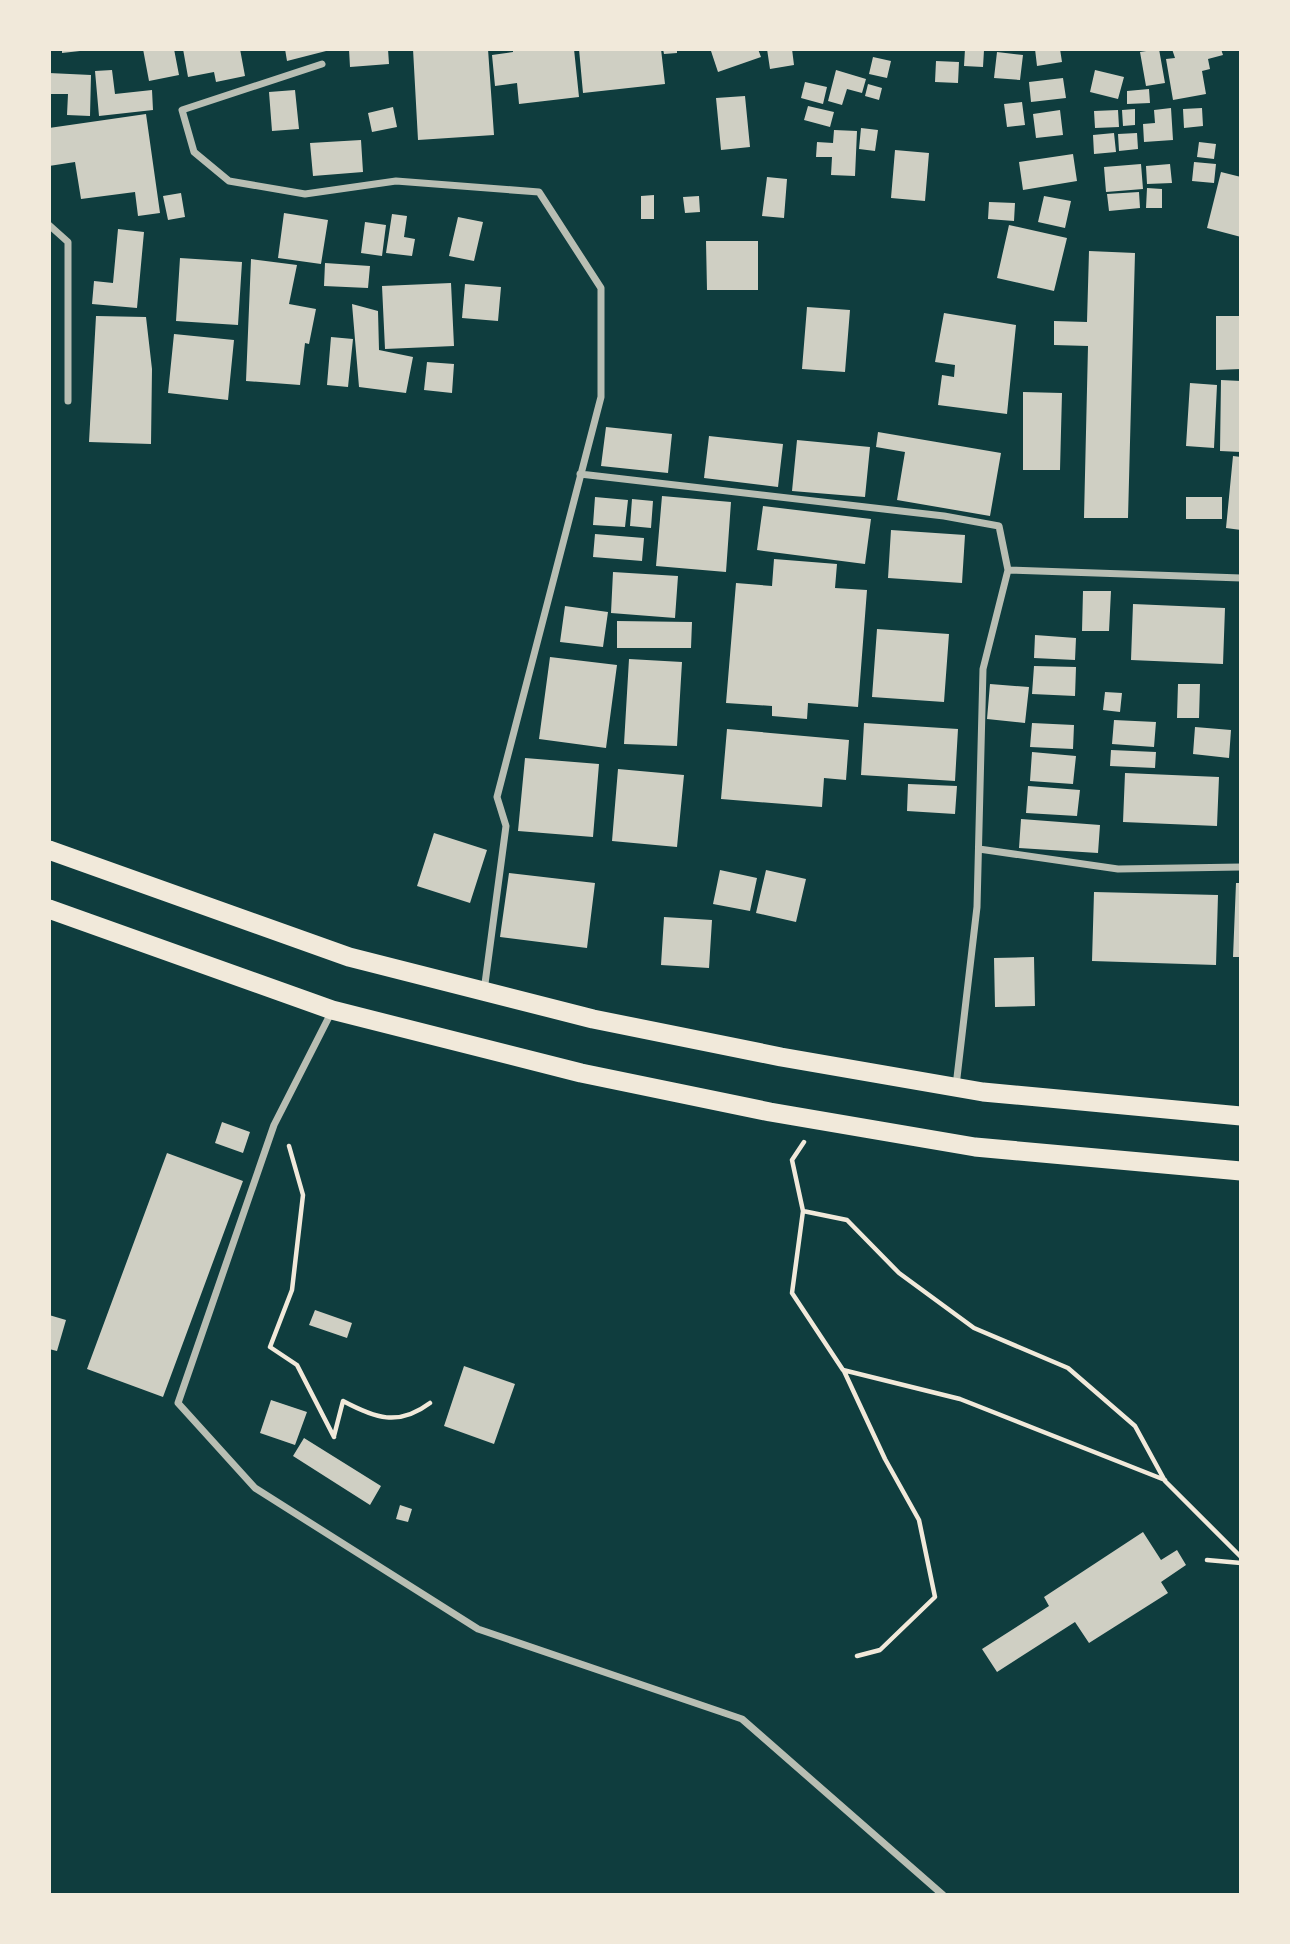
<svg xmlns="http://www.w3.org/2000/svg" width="1290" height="1944" font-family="'Titillium Web',sans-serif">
<rect width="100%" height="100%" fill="#0f3d3e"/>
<path fill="#cfcfc3" d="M62 49H80V51L62 53Z
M143 49H174L179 75 149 81Z
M183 49H240L245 76 216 82 214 72 188 77Z
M285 49H330V50L287 61Z
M349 49H388L389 64 350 67Z
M413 49H488L494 135 418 140Z
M513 49H574L579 97 519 104 517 83 495 86 492 55 513 52Z
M579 49H661L665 84 583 93Z
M663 49H677V53L664 54Z
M716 49H758L761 57 718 72 711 51Z
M767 49H792L794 65 770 69Z
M965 49 984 50 983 67 964 66Z
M1035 49H1060L1062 62 1037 66Z
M1159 49 1165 83 1146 86 1140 52Z
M1172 49H1221L1223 55 1208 59 1210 69 1202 71 1206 94 1173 100 1166 59 1175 58Z
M997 52 1023 55 1020 80 994 78Z
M873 57 891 61 887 78 869 74Z
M936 61 959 62 958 83 935 82Z
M112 70 115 94 152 90 153 110 99 116 95 71Z
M836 70 866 79 862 93 847 89 842 105 828 101Z
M1095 70 1124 77 1118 99 1090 92Z
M49 73 91 75 90 116 67 115 68 94H49Z
M1063 78 1066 98 1031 102 1029 82Z
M805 82 827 87 823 104 801 98Z
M868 84 882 88 879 100 865 96Z
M1149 89 1150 103 1127 104V91Z
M295 90 299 129 272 131 269 92Z
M745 96 750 147 721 150 716 98Z
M1022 102 1025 125 1007 127 1004 104Z
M808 106 834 112 830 127 804 120Z
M393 107 397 127 372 132 368 113Z
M1171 108 1173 140 1144 142 1143 124 1155 123 1154 110Z
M1202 108 1203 126 1184 128 1183 109Z
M1135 109V125L1123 126 1122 110Z
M1060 110 1063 135 1036 138 1033 114Z
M1118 110 1119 127 1095 128 1094 111Z
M146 114 160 213 138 216 135 192 81 199 75 162 49 166V128Z
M861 128 878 130 875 151 859 149Z
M834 130 857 131 855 176 831 175 832 157H816L817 142 833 143Z
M1114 133 1116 152 1094 154 1093 135Z
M1137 133 1138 149 1119 151 1118 134Z
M361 140 363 172 313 176 310 143Z
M1199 142 1216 144 1214 159 1197 157Z
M895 150 929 153 925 201 891 198Z
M1073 154 1077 181 1023 190 1019 162Z
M1194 162 1216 164 1214 183 1192 181Z
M1141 164 1143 189 1106 192 1104 167Z
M1170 164 1172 183 1147 184 1146 166Z
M1221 172 1241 177V237L1207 228Z
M767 177 787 179 784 218 762 216Z
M1147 188 1162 189V208H1146Z
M1139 192 1140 208 1109 211 1107 194Z
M181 193 185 217 168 220 163 196Z
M654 195V219H641V196Z
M699 196 700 212 685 213 683 197Z
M1044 196 1071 201 1065 228 1038 222Z
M989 202 1015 203 1014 221 988 219Z
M284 213 328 220 321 264 278 258Z
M392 214 407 216 404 237 415 239 412 256 386 253Z
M458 217 483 222 474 261 449 256Z
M365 222 386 225 382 256 361 253Z
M1009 225 1067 238 1054 291 997 278Z
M118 229 144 232 137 308 92 304 94 281 113 283Z
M706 241H758V290H707Z
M1089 251 1135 253 1128 518H1084L1088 346 1054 345V321L1087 322Z
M180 258 242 262 238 325 176 321Z
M251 259 297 265 289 304 316 309 309 344 305 343 300 385 246 381Z
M325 263 370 266 368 288 324 286Z
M451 283 454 346 385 349 382 286Z
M465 284 501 287 498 321 462 318Z
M352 304 378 311 379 350 413 357 406 393 359 387Z
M807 307 850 310 845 372 802 369Z
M944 313 1016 325 1007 414 938 405 942 375 954 377 955 365 935 362Z
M96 316 146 317 152 369 151 444 89 442Z
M1216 316H1241V369L1216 370Z
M174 334 234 340 228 400 168 393Z
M331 337 353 339 348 387 327 385Z
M427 362 454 364 452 393 424 390Z
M1221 380 1241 381V452L1220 451Z
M1190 383 1217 385 1214 448 1186 446Z
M1023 392 1062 393 1060 470H1023Z
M606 427 672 434 668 473 601 466Z
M878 432 1001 453 990 516 897 500 905 452 876 447Z
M709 436 783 444 778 487 704 478Z
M797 440 870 447 865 497 792 491Z
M1233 456 1241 457V530L1226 528Z
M662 496 731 502 726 572 656 566Z
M595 497 628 500 625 527 593 525Z
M1186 497H1222V519H1186Z
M632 499 653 501 651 528 630 526Z
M763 506 871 519 865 564 757 550Z
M891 530 965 535 962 583 888 578Z
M595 534 644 538 642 561 593 557Z
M774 559 837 564 835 588 867 590 858 707 808 703 807 719 772 716V706L726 703 736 583 772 586Z
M613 572 678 576 675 618 611 613Z
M1083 591H1111L1109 631H1082Z
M1133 604 1225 608 1223 664 1131 660Z
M565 606 608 612 603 647 560 642Z
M617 621 692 622 691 648H617Z
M877 629 949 634 944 702 872 697Z
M1035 635 1076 638 1075 660 1034 658Z
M550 657 617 665 606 748 539 739Z
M629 659 682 662 677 746 624 744Z
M1034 666 1076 667 1075 696 1032 694Z
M990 684 1029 687 1025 723 987 719Z
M1178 684H1200L1199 718H1177Z
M1105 692 1122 693 1120 712 1103 710Z
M1114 720 1156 722 1154 747 1112 744Z
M864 723 958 729 955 781 861 775Z
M1032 723 1074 725 1073 749 1030 747Z
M1195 727 1231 730 1229 758 1193 754Z
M727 729 849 740 846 780 824 778 822 807 721 799Z
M1111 750 1156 752 1155 768 1110 766Z
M1032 752 1076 756 1073 784 1030 781Z
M525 758 599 764 593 837 518 831Z
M618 769 684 775 677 847 612 841Z
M1125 773 1219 777 1217 826 1123 822Z
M908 784 957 786 955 814 907 811Z
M1028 786 1080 790 1077 816 1026 813Z
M1021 819 1100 825 1098 853 1019 848Z
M434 833 487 850 470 903 417 886Z
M720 870 757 878 750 911 713 904Z
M766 870 806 879 796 922 756 913Z
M509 873 595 883 587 948 500 937Z
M1236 883H1241V957H1233Z
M1094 892 1218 895 1216 965 1092 961Z
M664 917 712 920 709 968 661 965Z
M1034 957 1035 1006 995 1007 994 958Z
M222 1122 250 1132 243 1153 215 1143Z
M167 1153 243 1181 163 1397 87 1369Z
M315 1310 352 1323 347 1338 309 1325Z
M49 1315 66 1320 57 1351 49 1349Z
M464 1366 515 1384 494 1444 444 1426Z
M271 1400 307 1412 295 1445 260 1433Z
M304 1438 381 1486 370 1505 293 1456Z
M400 1505 412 1509 408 1522 396 1519Z
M1143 1532 1161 1560 1177 1550 1186 1565 1161 1582 1168 1593 1089 1643 1075 1622 997 1672 982 1649 1049 1606 1044 1597Z"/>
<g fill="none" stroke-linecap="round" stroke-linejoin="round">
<path stroke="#f1e9da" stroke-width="4.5" d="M804 1142 792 1160 803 1211 847 1220 899 1273 974 1328 1068 1368 1135 1426 1165 1481 1241 1557
M289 1146 303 1195 292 1290 270 1347 297 1365 334 1437
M803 1211 792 1293 843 1370 960 1399 1165 1480
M844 1371 885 1459 919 1520 935 1597 880 1650 857 1656
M334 1436 343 1401C375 1418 398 1427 430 1403
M1207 1560 1241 1563"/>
<path stroke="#b8beb3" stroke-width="7" d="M322 64 182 110 194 152 229 181 305 194 396 181 539 192 601 288V397L497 797 506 826 484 991
M49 225 68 242V401
M580 474 944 516 999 526 1008 570 1241 578
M979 849 1118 869 1241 867
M332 1011 274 1125 178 1403 255 1488 478 1629 742 1719 943 1895
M956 1086 977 907 983 669 1008 570"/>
<path stroke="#f1e9da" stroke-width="19" d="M49 850 349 957 593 1019 781 1057 983 1092 1241 1116
M49 909 332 1010 581 1073 770 1112 975 1147 1241 1171"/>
</g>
<rect width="1290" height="1944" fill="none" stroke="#f1e9da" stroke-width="102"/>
</svg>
